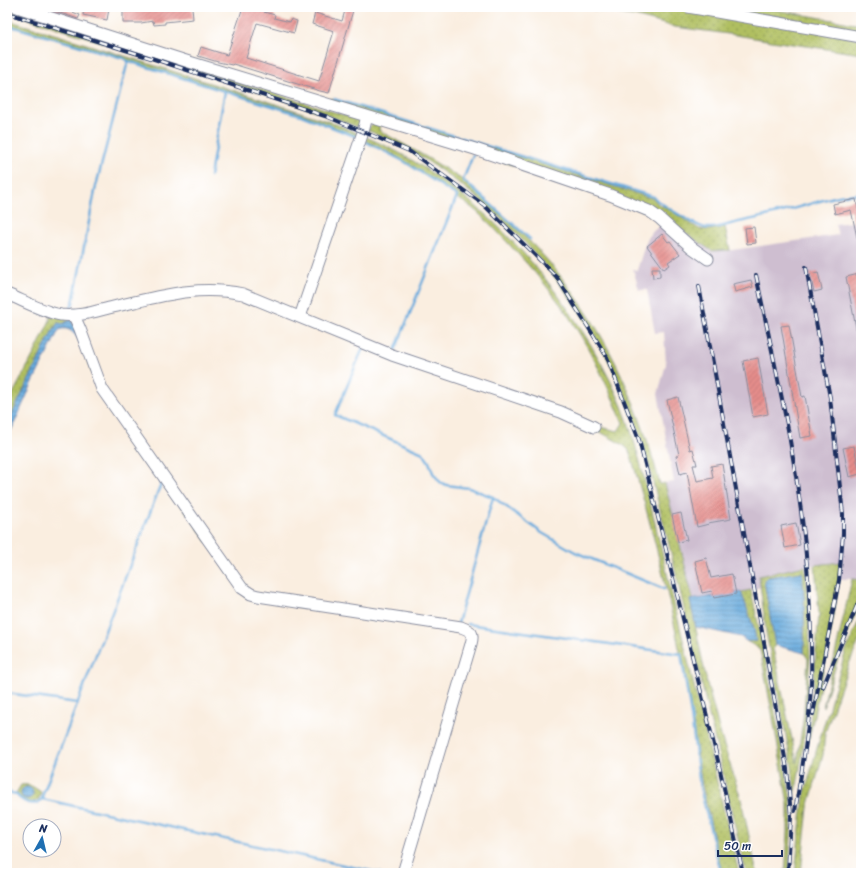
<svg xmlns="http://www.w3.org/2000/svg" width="868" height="880" font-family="Sriracha,sans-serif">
<defs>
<pattern id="grass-dots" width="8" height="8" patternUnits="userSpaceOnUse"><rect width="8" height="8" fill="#b0bf61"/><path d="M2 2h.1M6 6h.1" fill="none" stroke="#8e9c53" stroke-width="1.8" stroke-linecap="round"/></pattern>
<pattern id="water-rules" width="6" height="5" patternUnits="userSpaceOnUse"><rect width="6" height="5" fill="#69abdd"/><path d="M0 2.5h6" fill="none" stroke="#568cb6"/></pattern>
<pattern id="building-hatch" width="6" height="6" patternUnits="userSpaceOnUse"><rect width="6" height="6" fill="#e58d8b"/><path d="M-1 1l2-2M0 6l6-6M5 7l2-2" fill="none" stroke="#b97475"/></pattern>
</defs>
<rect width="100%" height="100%" fill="#fff"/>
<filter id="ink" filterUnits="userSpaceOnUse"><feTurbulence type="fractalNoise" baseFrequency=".025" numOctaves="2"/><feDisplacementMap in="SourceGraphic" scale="8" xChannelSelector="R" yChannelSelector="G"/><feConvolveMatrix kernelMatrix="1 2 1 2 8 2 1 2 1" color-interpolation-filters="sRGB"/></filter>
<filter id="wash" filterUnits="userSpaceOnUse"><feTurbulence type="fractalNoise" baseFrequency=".012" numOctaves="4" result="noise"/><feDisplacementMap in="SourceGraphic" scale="16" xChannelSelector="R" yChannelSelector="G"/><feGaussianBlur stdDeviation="0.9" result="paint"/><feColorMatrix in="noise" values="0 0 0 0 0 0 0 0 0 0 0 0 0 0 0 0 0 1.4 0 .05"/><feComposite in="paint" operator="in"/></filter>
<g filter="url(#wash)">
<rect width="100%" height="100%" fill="#faeee0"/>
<path fill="#cebed0" d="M668 219 691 237 712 251H725L838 235 835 224 861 221V580L852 579H839L840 562 805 566 760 576 761 587 741 592 693 599 665 483 674 482 658 394 666 364 664 332 655 333 647 290H639L633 269 637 270 646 242 651 233Z"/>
<path fill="url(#grass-dots)" stroke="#667760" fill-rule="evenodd" d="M576 7H674L861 39V54L778 42 736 35 675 27 638 17Z
M699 7H760L861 25V34Z
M7 9 360 120 361 123 360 128 322 113 241 86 7 12Z
M7 20 64 37 270 102 336 124 359 134 358 137 301 114 129 61 123 58 7 25Z
M331 98 654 199 659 205 667 208 699 229 709 230 725 227 730 250 712 251 691 237 668 219 330 102Z
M373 123 380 125 379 129 380 131C407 146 435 161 461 179 475 188 487 202 499 213 522 233 544 254 562 278 610 338 641 411 660 484L665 483 693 599 690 600 708 687 722 739 741 799 757 873H746C726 786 705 700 685 613 676 573 666 533 656 494 648 463 640 432 628 402 585 298 507 208 411 151 397 143 382 137 367 130Z
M364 136C380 143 395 150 410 159 501 212 576 304 619 399 630 424 637 451 644 477L739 873H722L702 785 682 653H680C667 586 650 521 631 456L628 449 623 445 595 429 596 426 618 431 623 423C609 389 594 356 574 325 556 295 531 268 507 242 492 226 477 209 457 198L458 196C427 175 396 154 362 139Z
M50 315 71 318 75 322 101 390 242 589 250 595 258 597 462 628 469 633 470 640 468 647 402 873H401L467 646C469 638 469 633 461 629L376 615 246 597 101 391 92 373 74 322 71 319 63 324 58 323 52 332 7 425V405L37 348 50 320Z
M841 562C835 624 820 684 808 745L819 614 815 565Z
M805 566 809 605 810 659 803 752 795 795 792 767 766 632 759 576ZM802 572 804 598V653L808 659 803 721 797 763 773 648 775 645 764 580 769 577Z
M852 579 861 580V599L838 659 823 707Z
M751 590 764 650 791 799 792 820 789 873H785L788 832V804L772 713 760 649 746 641H756L754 629 741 592Z
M861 616V637L849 664 825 733 823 755 808 808 801 873H795L801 818 804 796 817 748 846 650Z
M21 785C30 783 35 788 41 792 39 808 23 803 16 793Z"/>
<path fill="url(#water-rules)" stroke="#426d9e" d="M71 319 85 350C79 341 72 324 59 330L31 386 11 431 7 435V425L52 332 58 323 63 324Z
M802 572 804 598V653L775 645 764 580 769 577Z
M741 592 754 629 756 641H746L741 637 696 627 690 600Z
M21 793a6 6 0 1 1 12 0a6 6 0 1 1-12 0Z"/>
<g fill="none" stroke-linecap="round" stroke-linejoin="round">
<path stroke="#69abdd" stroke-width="2.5" d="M7 25 123 58 128 61 301 115 357 137
M334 99 654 197C660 204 698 227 706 228 717 229 729 224 739 222 763 217 787 211 810 204 827 199 844 193 861 194
M364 141 405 162 457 196 394 353
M473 155 463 180 530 239
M210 176 225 91
M69 312 73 303 96 186 128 61
M362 347 363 348 335 415 423 453 429 462 433 473 440 482 446 485 469 488 493 497 542 533 575 552 664 589
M162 481 43 794 42 799 380 873
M7 569 9 564
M458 623 493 497
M467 624 681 654 691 715 700 787 721 873
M7 693 77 703
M7 792 16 794C20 800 29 805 37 803 39 802 40 800 42 799"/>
</g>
<g id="blocks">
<path fill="url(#building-hatch)" d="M43 7H60L80 15 78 19Z
M84 7H98L109 9 107 20 83 15Z
M173 7H192L193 19 165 22V24L154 25 153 21 141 23H123V9L141 10Z
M243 7 252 9 253 7H261L265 8 264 12 275 15 274 18 290 22 291 19 297 21 294 33 257 23 246 58 319 81 334 31 312 24 315 13 342 21 346 7H354L329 93 320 91 233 64 232 65 218 62 198 56 201 47 227 55Z
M856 199 861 224V241L858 242 851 210 835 214 833 204Z
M754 227 756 243 747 244 745 228Z
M662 234 668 242 670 241 680 254 668 262 670 265 664 269 647 246Z
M652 268H660V277L653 278Z
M818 272 822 290 814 292 810 274Z
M859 274 861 285V338H858L846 277Z
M751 280 753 287 735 292 733 284Z
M789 325 802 397 805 396 812 436 800 438 781 326Z
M758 358 768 414 753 417 743 361Z
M678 397 690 450 693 449 697 465H693L697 481 713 478 711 466 722 464 731 519 708 523 709 524 697 527 687 472 680 474 676 456 679 455 667 400Z
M854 446 860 474 849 477 843 448Z
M681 513 687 540 678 542 672 515Z
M796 523 800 545 785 548 781 526Z
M706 558 711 578 732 574 736 594 714 598 712 591 702 593 695 561Z"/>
</g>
</g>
<g filter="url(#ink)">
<use href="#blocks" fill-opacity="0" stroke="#8a8e9f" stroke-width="1"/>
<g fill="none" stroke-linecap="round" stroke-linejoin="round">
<defs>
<path id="minor" d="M17 7 186 61 475 149 610 195 649 211 659 218 691 247 708 259
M688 7 861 37
M7 294C24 301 43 312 61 315 79 317 96 311 113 307 158 297 196 284 243 294L392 355 561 412 594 427
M71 315 75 318 80 329 102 389 242 588 251 594 258 596 461 627C472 631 474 633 471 644L403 873
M300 317 363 132 367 116"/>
</defs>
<use href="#minor" stroke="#8a8e9f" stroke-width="13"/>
<use href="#minor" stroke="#fff" stroke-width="11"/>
<defs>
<path id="rail" d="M7 13 151 58 328 117 409 151 484 205 556 276 607 357 639 440 718 761 743 873
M860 259 861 265
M806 267 830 398 843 514V534L839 580 813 714
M756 275C767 328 779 381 789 435 804 516 813 600 811 682 810 725 802 769 795 811
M699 286 787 769 791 816 788 873
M823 687 861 596"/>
</defs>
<use href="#rail" stroke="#1b2f5e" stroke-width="4"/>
<use href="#rail" stroke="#fff" stroke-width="2.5" stroke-dasharray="8" stroke-linecap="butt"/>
</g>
</g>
<rect width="868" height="880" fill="none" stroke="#fff" stroke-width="24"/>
<g transform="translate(42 838) rotate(8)"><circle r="19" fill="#ffffff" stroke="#a4acbf"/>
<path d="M0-3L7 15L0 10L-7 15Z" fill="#1f6fb2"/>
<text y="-6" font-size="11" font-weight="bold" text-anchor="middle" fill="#1b2f5e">N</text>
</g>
<path d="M718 850v6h64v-6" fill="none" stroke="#1b2f5e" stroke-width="2"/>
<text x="724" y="850" font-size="12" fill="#1b2f5e" stroke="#ffffff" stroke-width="3" paint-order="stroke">50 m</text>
</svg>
